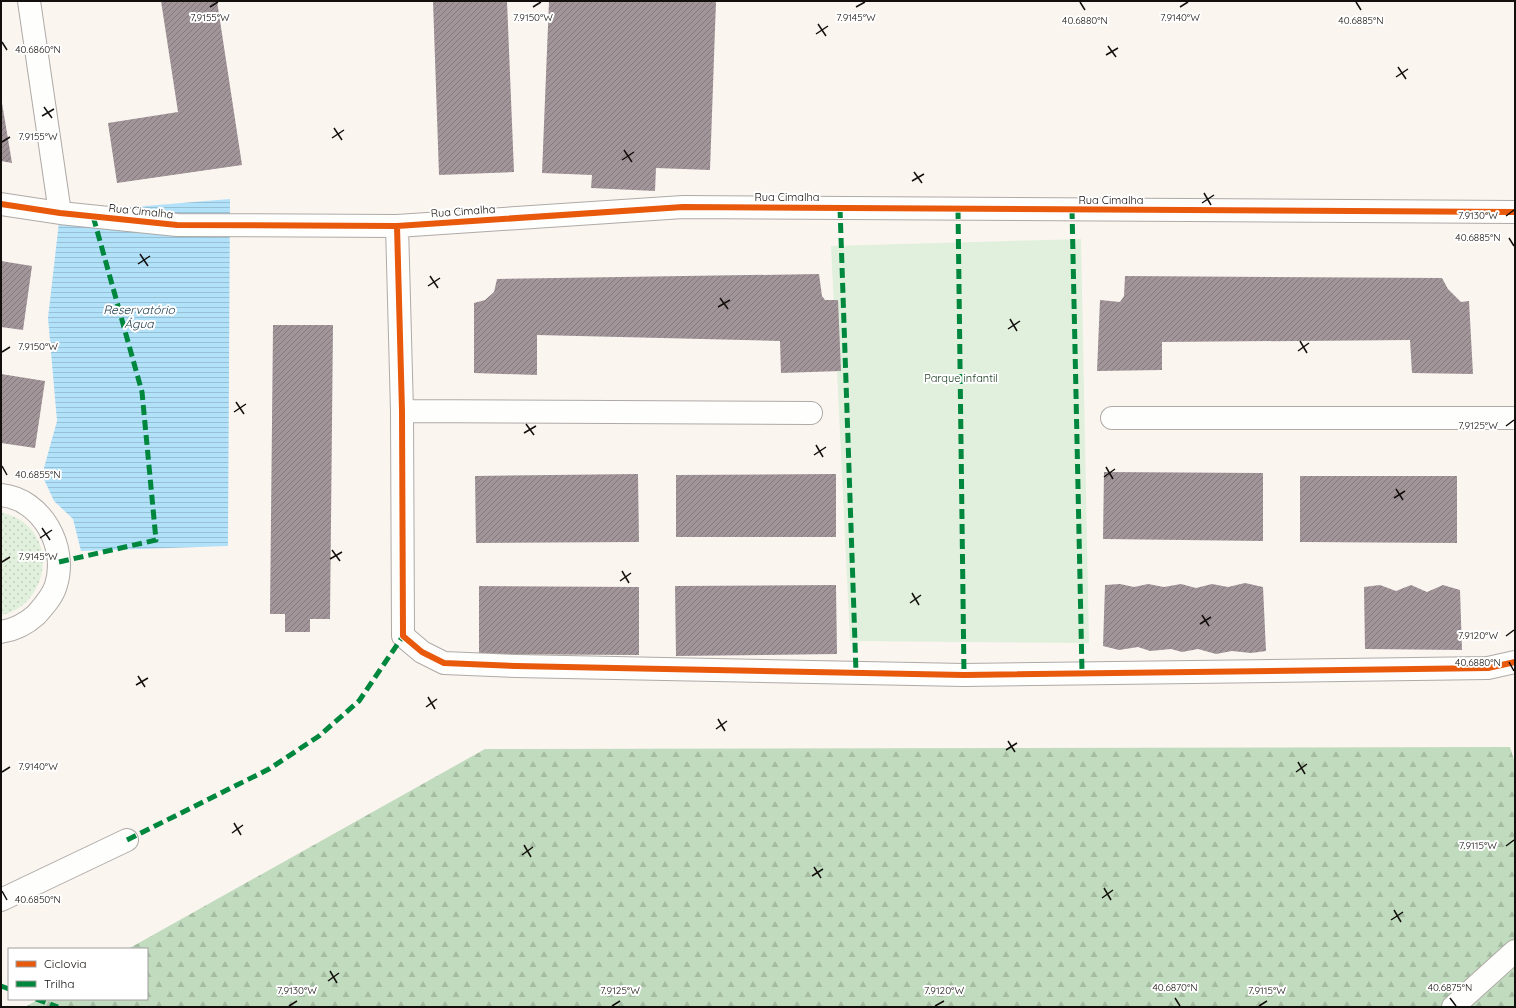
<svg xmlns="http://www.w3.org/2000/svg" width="1516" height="1008" font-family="Quicksand,sans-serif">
<defs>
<pattern id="grass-dots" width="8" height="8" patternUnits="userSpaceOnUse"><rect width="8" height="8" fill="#e1f0dd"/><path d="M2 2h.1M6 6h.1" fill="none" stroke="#c0cdbc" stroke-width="1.8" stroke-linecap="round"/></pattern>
<pattern id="forest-firs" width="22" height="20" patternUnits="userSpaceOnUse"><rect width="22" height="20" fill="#c1dbbe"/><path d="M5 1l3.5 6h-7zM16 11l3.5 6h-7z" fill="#a5bba2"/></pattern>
<pattern id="water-rules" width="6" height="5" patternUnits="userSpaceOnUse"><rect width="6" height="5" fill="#b2e1fa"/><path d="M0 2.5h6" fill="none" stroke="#98c0d5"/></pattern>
<pattern id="building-hatch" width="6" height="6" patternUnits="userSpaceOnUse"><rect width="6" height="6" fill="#a19599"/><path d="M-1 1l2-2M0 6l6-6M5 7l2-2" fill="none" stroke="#82787b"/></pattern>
</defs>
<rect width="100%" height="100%" fill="#fbf5f0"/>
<path fill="url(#grass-dots)" d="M1 512C11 515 21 519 28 526 57 554 41 608 1 615Z"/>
<path fill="url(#forest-firs)" d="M1510 747 1515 763V1007H25L39 999H147V949H128L485 749Z"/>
<path fill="#e1f0dd" d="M1081 239 1089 643 850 641 831 246Z"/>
<path fill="url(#water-rules)" d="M230 199 228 546 81 551 73 519 54 501 42 475 57 421 48 318 60 213Z"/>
<path fill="url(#building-hatch)" d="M161 1H217L242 165 117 183 108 123 178 112Z
M433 1H507L514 172 439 175Z
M549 1H716L710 170 656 168 655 191 591 188 592 175 542 173Z
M1 103H2L12 163 1 161Z
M1 261 32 266 23 330 1 327Z
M819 274 822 296 825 300H838L841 371 781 373 780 341 537 335V375L474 373V303L485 300 494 292 497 279Z
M1125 276 1442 278 1448 289 1461 302 1469 301 1473 374 1412 373 1410 340 1162 342V370L1097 371 1100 300 1120 302 1124 296Z
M273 325H333L330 619H310V632H285V614H270Z
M1 374 45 381 35 448 1 443Z
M1104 472 1263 473V541L1103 539Z
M638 474 639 542 476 543 475 476Z
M836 474V537H676V475Z
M1300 476H1457V543L1300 542Z
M1245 583 1263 587 1266 651 1251 653 1232 651 1216 654 1198 649 1182 652 1171 649 1150 651 1138 647 1119 650 1103 646 1105 585 1120 584 1134 587 1148 584 1164 587 1181 584 1196 588 1212 584 1228 587Z
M836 585 837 654 676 656 675 586Z
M1380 585 1396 591 1411 585 1427 592 1443 585 1460 590 1462 650 1365 649 1364 587Z
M479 586 639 587V655L479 654Z"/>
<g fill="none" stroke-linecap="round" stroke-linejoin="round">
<defs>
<path id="street" d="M29 1 60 213
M1 204 60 213 177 225 397 226 683 207 1515 212
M397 226 402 411 403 636 422 652 444 663 516 666 964 675 1488 668 1515 662
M402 411 811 413
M1112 418H1515
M1 495C42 499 68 547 56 585 53 596 44 606 36 615 27 623 14 630 1 632
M1 900 127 840
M1453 1007 1515 951"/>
</defs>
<use href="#street" stroke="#afaaa6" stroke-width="24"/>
<use href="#street" stroke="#fefefd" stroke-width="22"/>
<path stroke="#00873e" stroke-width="5" stroke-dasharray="10 5" stroke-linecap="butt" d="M840 208 856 672
M958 209 964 675
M1072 209 1082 672
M59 562 156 540 142 392 93 216
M127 840 269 769 319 736 359 701 403 636
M1 986 9 989
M36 999 58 1007"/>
<defs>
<path id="cycleway" d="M1 204 60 213 177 225 397 226 683 207 1515 212
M397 226 402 411 403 636 422 652 444 663 516 666 964 675 1488 668 1515 662"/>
</defs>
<use href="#cycleway" stroke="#fff" stroke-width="8"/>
<use href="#cycleway" stroke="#e8590c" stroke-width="6"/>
</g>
<path fill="none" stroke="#130f0c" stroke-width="1.5" d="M1080 2 1085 10M1356 2 1361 10M210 7 218 2M533 7 541 2M856 7 865 2M1180 7 1188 2M818 24 826 36M816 34 828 26M2 42 7 50M1108 46 1116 57M1106 55 1118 48M1398 67 1406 79M1396 77 1408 69M44 107 52 118M42 116 54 109M334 128 342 140M332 138 344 130M2 142 10 137M624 150 632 162M622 160 634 152M914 172 922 183M912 181 924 174M1204 193 1211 205M1202 203 1214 195M1506 216 1514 210M1509 238 1514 246M140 254 148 266M138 264 150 256M430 276 438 288M428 286 440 278M720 298 728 309M718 307 730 300M1010 319 1017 331M1008 329 1020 321M1300 341 1307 353M1298 351 1309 343M2 352 10 347M236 402 244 414M234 412 246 404M526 424 534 435M1506 426 1514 420M524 433 536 426M816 445 823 457M814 455 826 447M2 466 7 475M1106 467 1113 479M1104 477 1115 469M1396 489 1403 500M1394 498 1405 491M42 528 50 540M40 538 52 530M332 550 340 561M330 559 342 552M2 562 10 557M622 571 629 583M620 581 631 573M912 593 919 605M910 603 921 595M1202 615 1209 626M1200 624 1211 617M1506 636 1514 630M1509 662 1514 671M138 676 145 687M136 685 148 678M428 697 435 709M426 707 437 699M718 719 725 731M716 729 727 721M1008 741 1015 752M1006 750 1017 743M1298 762 1305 774M2 772 10 767M1296 772 1307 764M234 823 241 835M232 833 243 825M524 845 531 857M1506 846 1514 840M522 855 533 847M814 867 821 878M812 876 823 869M1104 888 1111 900M2 891 7 900M1102 898 1113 890M1394 910 1401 922M1391 920 1403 912M330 971 337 983M328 981 339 973M1175 998 1180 1006M1450 998 1456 1006M289 1006 297 1001M612 1006 620 1001M935 1006 944 1001M1259 1006 1267 1001"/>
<g text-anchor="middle" stroke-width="4" stroke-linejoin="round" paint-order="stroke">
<g font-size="11" fill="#130f0c" stroke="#fff">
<text x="787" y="201">Rua Cimalha</text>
<text x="1111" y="204">Rua Cimalha</text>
<text transform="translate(141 211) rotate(6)" y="4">Rua Cimalha</text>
<text transform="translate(463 211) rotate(-4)" y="4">Rua Cimalha</text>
</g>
<g font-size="11" fill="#103616" stroke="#fff">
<text x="961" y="382">Parque infantil</text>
</g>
<g font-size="12" font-style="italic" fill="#163646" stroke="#fff">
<text x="139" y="314">Reservatório<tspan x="139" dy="14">Água</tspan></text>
</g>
</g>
<g font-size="10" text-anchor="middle" fill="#130f0c" stroke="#fff" stroke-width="4" stroke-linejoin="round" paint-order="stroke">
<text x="210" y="21">7.9155°W</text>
<text x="533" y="21">7.9150°W</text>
<text x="856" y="21">7.9145°W</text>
<text x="1180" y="21">7.9140°W</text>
<text x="1085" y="24">40.6880°N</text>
<text x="1361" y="24">40.6885°N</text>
<text x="38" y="53">40.6860°N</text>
<text x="38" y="140">7.9155°W</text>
<text x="1478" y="219">7.9130°W</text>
<text x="1478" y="241">40.6885°N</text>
<text x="38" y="350">7.9150°W</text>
<text x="1478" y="429">7.9125°W</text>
<text x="38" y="478">40.6855°N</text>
<text x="38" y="560">7.9145°W</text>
<text x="1478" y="639">7.9120°W</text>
<text x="1478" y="666">40.6880°N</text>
<text x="38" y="770">7.9140°W</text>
<text x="1478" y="849">7.9115°W</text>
<text x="38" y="903">40.6850°N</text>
<text x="1175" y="991">40.6870°N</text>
<text x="1450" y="991">40.6875°N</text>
<text x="297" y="994">7.9130°W</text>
<text x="620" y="994">7.9125°W</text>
<text x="944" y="994">7.9120°W</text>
<text x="1267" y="994">7.9115°W</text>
</g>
<rect width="1516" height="1008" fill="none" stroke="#130f0c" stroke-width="4"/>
<rect x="8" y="948" width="140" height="52" fill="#ffffff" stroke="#a19f9e"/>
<rect x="16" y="961" width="20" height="6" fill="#e8590c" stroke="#a19f9e"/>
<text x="44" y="968" font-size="12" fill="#130f0c">Ciclovia</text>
<rect x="16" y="981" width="20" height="6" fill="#00873e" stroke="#a19f9e"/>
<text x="44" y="988" font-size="12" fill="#130f0c">Trilha</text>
</svg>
